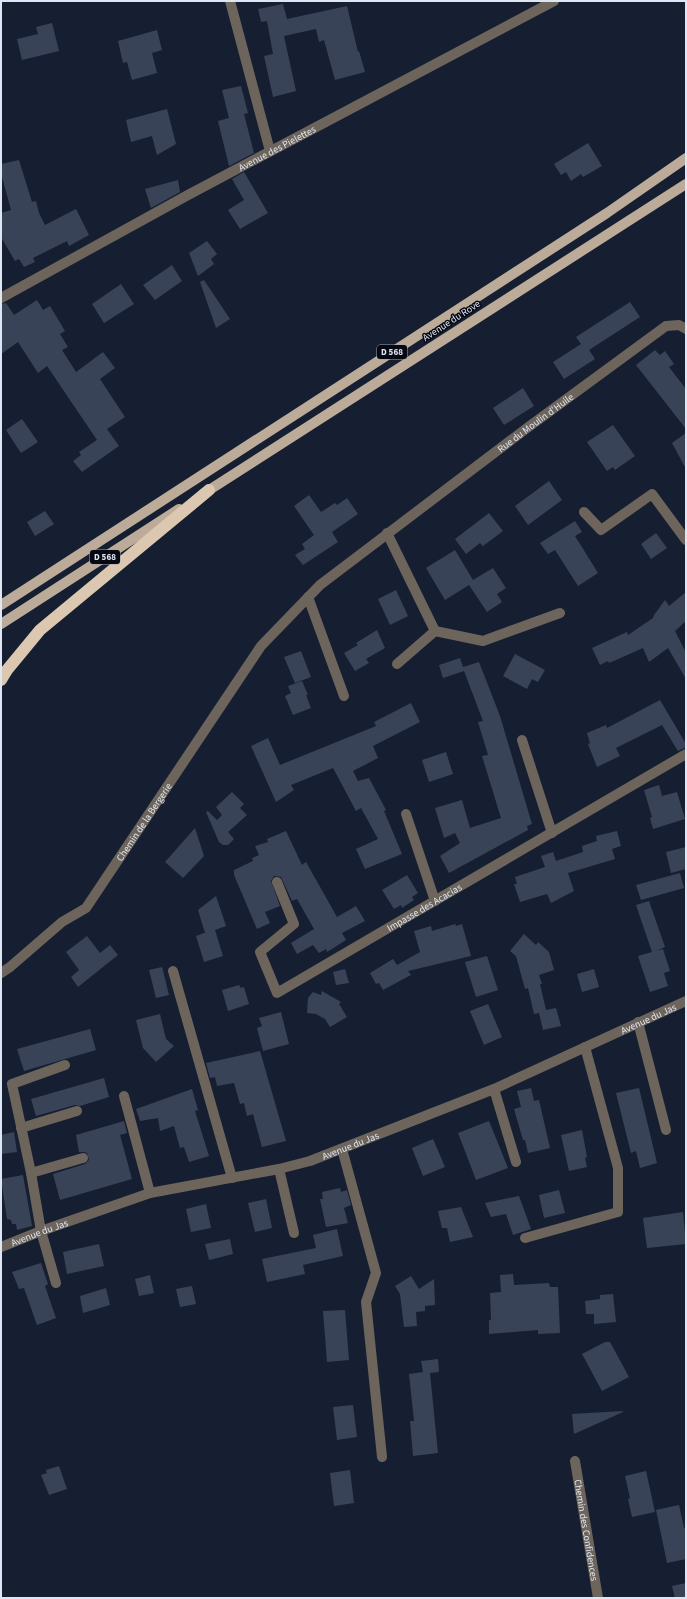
<svg xmlns="http://www.w3.org/2000/svg" width="687" height="1599" font-family="'Source Sans 3',sans-serif">
<rect width="100%" height="100%" fill="#161f31"/>
<path fill="#394358" d="M283 4 287 19 347 6 358 52 359 51 365 72 335 80 324 40 319 42 316 29 284 36 296 91 273 97 264 56 273 54 267 21 261 22 258 9Z
M52 23 59 51 22 60 17 39 38 34 36 27Z
M157 30 162 50 152 53 157 73 132 80 127 62 123 63 118 41Z
M241 86 248 113 244 114 254 153 229 166 218 121 229 118 222 90Z
M167 109 176 144 157 155 152 136 131 142 126 120Z
M588 143 602 166 583 177 581 174 571 181 566 172 561 175 554 164Z
M19 160 32 202 36 201 39 213 45 225 76 209 89 235 69 246 67 241 33 258 35 262 24 267 19 259 15 261 1 237V213L11 210 1 173V164Z
M244 172 268 213 240 229 228 210 244 200 232 179Z
M178 180 180 192 151 208 145 189Z
M207 241 217 254 211 259 214 264 198 276 189 253Z
M172 265 182 281 155 300 143 285Z
M204 280 230 319 216 328 200 282Z
M121 284 134 304 104 323 92 304Z
M37 300 43 310 50 306 65 331 60 334 68 347 62 350 76 372 103 352 115 368 100 379 125 417 107 429 119 446 82 472 73 461 81 455 79 452 97 440 47 366 38 373 18 342 1 354V304L6 303 14 315Z
M630 302 640 317 589 350 595 359 564 379 553 362 581 344 576 337Z
M655 350 660 355 665 351 674 364 669 367 686 389V429L636 365Z
M523 388 534 406 504 425 493 408Z
M22 419 38 442 21 453 6 430Z
M613 425 635 456 615 470 613 467 607 471 587 442Z
M686 433V469L672 443Z
M549 481 562 500 528 525 515 506Z
M309 495 321 512 335 503 337 505 347 498 358 514 332 532 338 542 303 565 295 555 305 549 302 544 314 535 294 506Z
M45 511 54 524 35 536 27 522Z
M489 513 503 531 483 546 480 543 466 554 455 539Z
M575 521 582 532 575 536 598 573 578 586 555 550 548 554 540 543Z
M656 533 667 548 651 559 641 544Z
M455 550 473 580 493 568 506 588 497 594 502 602 487 612 469 585 445 600 426 568Z
M396 590 408 616 390 625 378 599Z
M686 592V621L675 631 686 653V679L668 648 649 662 643 648 609 663 608 661 600 665 592 648 627 632 628 635 653 618 654 615 665 600 669 606Z
M377 630 385 648 366 659 369 663 355 671 344 653 358 645 356 643Z
M301 651 311 677 295 683 284 657Z
M515 654 545 670 538 682 532 679 527 689 503 676Z
M460 658 463 667 479 662 500 716 532 824 527 826 528 830 449 873 440 856 460 843 455 833 444 838 435 808 462 800 470 828 501 818 482 756 488 755 478 722 483 721 464 671 443 678 439 665Z
M302 681 308 695H306L311 708 293 715 285 696 291 693 288 686Z
M660 700 686 744V747L678 751 662 725 616 748 620 756 597 767 588 744 590 743 587 733 606 725 607 728Z
M411 703 420 722 373 746 378 758 353 771 358 781 369 778 386 810 384 811 402 854 365 869 356 849 378 839 361 808 356 811 333 768 291 785 294 790 276 802 251 746 268 738 280 765 376 726 374 722Z
M446 752 453 774 429 782 422 760Z
M659 785 662 796 677 792 685 819 653 829 650 818 652 817 644 790Z
M232 792 244 804 240 808 247 815 228 832 234 839 228 845H223L219 842 206 812 208 811 217 820 222 815 216 807Z
M195 828 204 856 183 878 165 862Z
M286 831 302 865 306 862 337 917 356 906 365 921 342 933 346 940 327 952 326 949 319 953 313 945 297 954 291 943 314 929 297 899 292 901 281 877 274 876 271 881 280 906 265 912 270 923 257 929 234 875V870L253 861 252 858 259 855 255 846 268 842 267 839Z
M617 831 621 846 612 849 615 859 568 873 574 891 551 903 547 894 520 902 514 884H517L515 877 545 867 541 856 553 852 556 861 583 852 582 846 597 841 596 836Z
M686 847V869L671 873 666 852Z
M680 873 684 888 641 900 636 885Z
M407 875 418 893 412 897 414 900 402 908 401 905 394 909 382 890Z
M216 896 226 926 215 930 223 956 204 962 196 936 212 930 205 933 198 910Z
M649 901 665 947 656 951 663 949 670 971 664 973 668 986 650 992 638 956 652 952 636 905Z
M455 924 456 926 462 924 471 956 408 971 411 975 383 990 379 983 376 984 370 973 393 959 397 965 420 952 414 931 431 926 432 931Z
M524 934 536 945 538 942 549 952 554 970 539 975 542 984H540L546 1010 556 1008 561 1026 543 1030 539 1013 534 1014 528 988 525 989 516 956 510 951Z
M87 936 100 953 110 945 118 955 78 987 71 977 79 970 66 952Z
M487 956 498 990 476 997 465 962Z
M162 967 169 995 156 998 149 970Z
M345 969 349 983 336 985 333 972Z
M594 969 599 987 582 992 577 974Z
M239 985 241 988 244 987 249 1004 228 1011 222 990Z
M322 991 341 1002 339 1004 347 1017 330 1027 325 1019 316 1014 307 1013 308 998 313 992 321 995Z
M488 1004 502 1037 484 1045 470 1011Z
M281 1012 289 1044 263 1051 257 1028 262 1026 259 1018Z
M160 1014 166 1039 174 1046 156 1062 143 1048 136 1020Z
M90 1029 96 1050 24 1071 17 1049Z
M260 1051 286 1141 262 1147 253 1114 247 1116 244 1103 240 1104 234 1083 217 1086 215 1077 210 1078 206 1063Z
M104 1078 109 1097 80 1106 75 1105 36 1116 31 1099Z
M531 1088 534 1101 539 1100 550 1148 528 1153 525 1140H523L514 1109 521 1107 517 1091Z
M639 1088 657 1163 640 1168 636 1151 631 1153 616 1093Z
M192 1089 198 1110 195 1111 209 1156 189 1162 184 1147 180 1148 174 1126 160 1131 158 1118 140 1121 136 1109Z
M124 1121 127 1133 120 1135 132 1179 60 1200 53 1174 85 1164 89 1160 87 1153 84 1152H79L76 1135Z
M489 1121 508 1168 476 1180 458 1133Z
M582 1130 587 1157 585 1158 587 1167 569 1171 561 1135Z
M14 1132 17 1152 1 1154V1135Z
M433 1139 445 1167 423 1176 412 1148Z
M23 1175 32 1226 17 1230 16 1224H12L11 1220 7 1219 1 1179Z
M340 1188 341 1192 347 1190 351 1205 344 1208 348 1223 326 1227 320 1199H323L322 1192Z
M559 1190 565 1213 544 1218 539 1195Z
M519 1196 531 1229 513 1235 506 1214 491 1217 485 1203Z
M266 1199 272 1228 255 1232 248 1203Z
M206 1204 211 1228 191 1232 186 1209Z
M461 1207 473 1237 450 1242 447 1228H442L438 1211Z
M683 1212 686 1244 647 1248 643 1218Z
M337 1229 343 1256 303 1265 305 1274 267 1282 262 1259 316 1248 313 1235Z
M230 1239 233 1254 209 1260 205 1244Z
M99 1244 104 1266 67 1274 63 1252Z
M41 1263 48 1284 45 1286 56 1318 37 1325 24 1288 19 1289 12 1272Z
M513 1274 514 1285 549 1283 550 1287H558L560 1333 538 1334V1330L489 1334V1320H491L490 1293 501 1292 500 1275Z
M150 1275 154 1293 139 1296 135 1279Z
M411 1276 419 1289 434 1279 435 1305 425 1306V1311L416 1312 417 1326 404 1327 400 1294 395 1286Z
M192 1286 196 1304 180 1307 176 1289Z
M106 1288 110 1305 83 1313 80 1296Z
M613 1294 616 1322 594 1324V1314H586L585 1301 600 1299V1295Z
M345 1310 349 1360 327 1362 323 1311Z
M605 1342H610L629 1377 602 1391 582 1354Z
M438 1359 439 1372 430 1373 438 1453 413 1456 410 1421H414L409 1374 423 1372 421 1361Z
M353 1405 357 1437 337 1440 333 1407Z
M623 1411V1412L574 1434 572 1414Z
M59 1466 67 1489 49 1495 41 1475 47 1473 46 1470Z
M350 1470 354 1503 334 1506 330 1473Z
M646 1471 655 1512 632 1517 628 1499 630 1498 625 1476Z
M679 1505 684 1528H686V1559L667 1563 656 1510Z
M686 1583V1598H675L672 1586Z"/>
<g fill="none" stroke-linecap="round" stroke-linejoin="round">
<g stroke="#6d655c" stroke-width="10">
<path d="M230 1 270 151"/>
<path id="s1" d="M1 298 188 195 554 1"/>
<path d="M584 512 601 530 652 494 686 540"/>
<path d="M387 533 435 631 483 641 560 613"/>
<path d="M308 597 344 696"/>
<path d="M397 664 435 631"/>
<path d="M522 740 552 833"/>
<path d="M406 814 435 901"/>
<path id="s2" d="M277 882 294 924 260 952 277 993 686 754"/>
<path d="M173 971 232 1178"/>
<path id="s3" d="M1 973 10 967 62 922 86 908 261 646 320 585 527 428 666 326 679 325 686 329"/>
<path d="M638 1022 666 1130"/>
<path d="M494 1089 516 1162"/>
<path d="M124 1096 150 1193"/>
<path d="M21 1128 77 1111"/>
<path d="M342 1149 376 1273 366 1302 382 1457"/>
<path d="M279 1169 294 1233"/>
<path d="M31 1173 83 1158"/>
<path d="M525 1238 618 1212V1168L585 1047"/>
<path id="s4" d="M1 1247 41 1231 150 1193 279 1169 310 1161 494 1089 686 1001"/>
<path d="M56 1283 41 1231 31 1173 12 1084 65 1065"/>
<path id="s5" d="M575 1461 598 1598"/>
</g>
<path stroke="#bdab99" stroke-width="10" d="M203 494 686 184
M1 605 607 213 686 158
M1 624 179 509"/>
<path stroke="#dcc7b1" stroke-width="12" d="M1 680 7 670 40 630 209 490"/>
</g>
<g text-anchor="middle" stroke-width="3" stroke-linejoin="round" paint-order="stroke">
<g fill="#060911" stroke="#9ea4af" stroke-width="1">
<rect x="377" y="345" width="30" height="14" rx="3"/>
<rect x="90" y="550" width="30" height="14" rx="3"/>
</g>
<g font-size="9" font-weight="bold" fill="#dfe6f3">
<text x="392" y="355">D 568</text>
<text x="105" y="560">D 568</text>
</g>
<g font-size="10" fill="#dfe6f3" stroke="#060911">
<text dy="4" stroke="none"><textPath href="#s1" startOffset="314">Avenue des Pielettes</textPath></text>
<text transform="translate(451 320) rotate(-33)" y="4">Avenue du Rove</text>
<text dy="4" stroke="none"><textPath href="#s3" startOffset="777">Rue du Moulin d'Huile</textPath></text>
<text dy="4" stroke="none"><textPath href="#s3" startOffset="211">Chemin de la Bergerie</textPath></text>
<text dy="4" stroke="none"><textPath href="#s2" startOffset="304">Impasse des Acacias</textPath></text>
<text dy="4" stroke="none"><textPath href="#s4" startOffset="689">Avenue du Jas</textPath></text>
<text dy="4" stroke="none"><textPath href="#s4" startOffset="365">Avenue du Jas</textPath></text>
<text dy="4" stroke="none"><textPath href="#s4" startOffset="41">Avenue du Jas</textPath></text>
<text dy="4" stroke="none"><textPath href="#s5" startOffset="70">Chemin des Confidences</textPath></text>
</g>
</g>
<rect width="687" height="1599" fill="none" stroke="#dfe6f3" stroke-width="4"/>
</svg>
